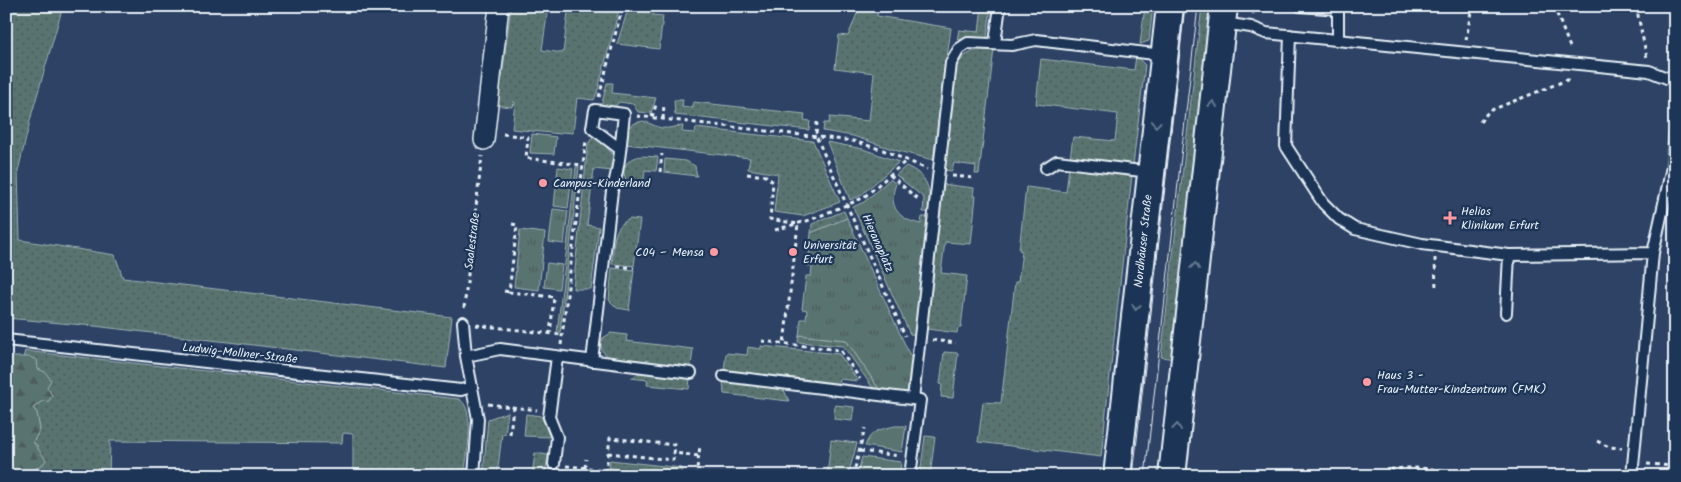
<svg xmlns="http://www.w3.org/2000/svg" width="1681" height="482" font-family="Kalam,sans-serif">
<defs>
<pattern id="grass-dots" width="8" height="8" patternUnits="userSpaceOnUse" patternTransform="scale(1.25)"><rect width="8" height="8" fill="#587370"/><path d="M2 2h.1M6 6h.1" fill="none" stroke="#4e5b5b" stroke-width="1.8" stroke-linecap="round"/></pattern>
<pattern id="forest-firs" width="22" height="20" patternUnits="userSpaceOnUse" patternTransform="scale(1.25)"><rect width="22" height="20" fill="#587370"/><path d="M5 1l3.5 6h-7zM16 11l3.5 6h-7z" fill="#4e5b5b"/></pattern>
<pattern id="park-tufts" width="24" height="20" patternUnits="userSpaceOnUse" patternTransform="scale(1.25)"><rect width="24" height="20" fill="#587370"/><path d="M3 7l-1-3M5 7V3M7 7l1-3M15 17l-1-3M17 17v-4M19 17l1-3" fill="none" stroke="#4e5b5b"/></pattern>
</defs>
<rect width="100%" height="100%" fill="#2d4265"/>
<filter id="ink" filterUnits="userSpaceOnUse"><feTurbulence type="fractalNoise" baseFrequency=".02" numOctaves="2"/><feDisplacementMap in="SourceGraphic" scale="10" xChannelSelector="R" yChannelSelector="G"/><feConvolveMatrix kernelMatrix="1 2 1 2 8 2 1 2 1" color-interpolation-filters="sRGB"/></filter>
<g filter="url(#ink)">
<path fill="url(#grass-dots)" stroke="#a0b2b4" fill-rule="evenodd" d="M6 6H63L32 113 18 171 20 240 115 255 123 278 452 317 446 368 94 326 6 318Z
M511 6H620L597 93 594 100 577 98 573 133 562 132 561 134 512 129 515 102H513L512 107 493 105 496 78H502ZM548 9 568 12 563 53 542 50Z
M629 6H654L653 15 663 16 659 49 617 44Z
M860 6 878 7 877 16 951 28 933 160 898 151 853 136 823 131 824 123H829L830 117 869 121 874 73 835 68 839 35 848 36Z
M982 6H991L987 38 972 37 957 40 959 30 979 32Z
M1145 6H1153L1149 41 1140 44Z
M1202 6H1215L1175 359 1161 357Z
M978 49H994L979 174H975L976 166 954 163 952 171 943 170 956 67 964 56Z
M1136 56 1145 65 1133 165 1070 158 1073 137 1115 141 1118 114 1036 104 1041 59 1134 70Z
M607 83H613L612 93 656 98 651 113 638 112 633 104 619 102 614 108 604 107 602 103Z
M674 100H683L682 107 693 108V102L805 114 804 120 810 121 809 130 675 115Z
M643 121C650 122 654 127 662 128 670 129 675 126 683 126L682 132 695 133 696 128 813 141 840 202 803 216 774 212 778 174 748 169 750 158 625 144 626 130 635 123Z
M594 135 614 155 612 171 594 169 587 225 599 227 591 289H573L588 144Z
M827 142 863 149 899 162 860 196 850 200Z
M642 156 658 157 656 171 645 170 643 189 629 184C618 170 626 158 642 156Z
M665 159 686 161 695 166 697 176 664 172Z
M906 166C929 176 931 189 928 212H923L924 198 896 175Z
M576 167H579L560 333H557Z
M1069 167 1132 175 1101 457 978 442 983 402 1001 403 1015 282H1018L1022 251 1019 250 1026 187 1066 192Z
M941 184 974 188 973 196H976L971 244 945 242 941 273 967 276 961 328H958L957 333 927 329Z
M844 211 847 218 811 233 812 224Z
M630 219 640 220 634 266 612 264C614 247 611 226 630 219Z
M612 268 634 270 629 310 617 308 609 300Z
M611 333 627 335 626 341 693 349 691 367 610 357C601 353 599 347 603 338Z
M799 335 846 340 879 389 873 388 843 346 798 342Z
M761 346 839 354 858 381 839 379 838 384 724 371 726 353 747 355 748 347 761 349Z
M25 351 459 399C476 409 467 452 465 470L353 469V434L343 433 342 443 110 441 109 476H38L36 468 43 464 37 445 33 442 40 430 37 413 33 408 41 402 47 387 38 369 23 358Z
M944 352 958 353 953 398 941 397 942 384H940Z
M641 372 690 378 689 389 647 385 648 380 631 378Z
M723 381 783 388 789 401 724 394Z
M835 405 854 407 852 421 834 419Z
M508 412 505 434H502L497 476H483L488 419Z
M526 414 541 416 550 437 524 436Z
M925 436 935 437 930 476H920Z
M831 440 857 443 848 476H827Z
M535 453 548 455 545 476H532Z
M610 460 682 468 681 476 609 468Z"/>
<path fill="url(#forest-firs)" stroke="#a0b2b4" d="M6 357H29L37 360 38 369 45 372 51 380 47 387 52 395 49 401 41 402 33 408 37 413 40 430 33 442 46 460 43 464 36 468 38 476H8Z"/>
<path fill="url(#park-tufts)" stroke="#a0b2b4" d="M532 134 556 137 554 154 530 153Z
M558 167 573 169 568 208 554 206Z
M890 179 896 184C887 206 899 220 921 224L922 217H928L916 335 910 334 853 207 864 202Z
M553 209 568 211 564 244 549 242Z
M847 218 913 362 910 391 908 393 879 389 846 340 799 335 801 319H806L807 310 802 309 806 276H811L812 267 808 266 811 233Z
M520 230 545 233 539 290 514 287Z
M547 263 562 265 559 289 544 287Z
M609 468 671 475 592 474V471L608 473Z"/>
<path fill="#587370" stroke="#a0b2b4" d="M895 426H906L902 452 865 446C871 430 879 430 895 426Z
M862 457 901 462 900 476H857Z"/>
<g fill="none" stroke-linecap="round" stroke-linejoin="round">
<defs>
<path id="lane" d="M1300 6 1338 9 1339 6
M1222 23 1251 27 1266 33 1649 71 1672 80 1675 86
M1290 35 1286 146 1323 203 1339 219 1355 229 1422 244 1509 255 1653 253
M1338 40V9
M995 43 1000 6
M1046 168 1057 161 1150 172
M1506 313 1509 255
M463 322 466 356 478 419 474 476
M6 340 461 390 472 387
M466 356 500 349 691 373
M592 361 612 191C620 166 621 140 624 114L595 110 592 128 620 149
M724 376 920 400 910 476
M913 399 951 63 959 49 968 43 1012 45 1036 40 1163 55
M554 464 557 437 549 417 557 357
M1632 476 1653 253 1672 167 1675 130"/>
<path id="street" d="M484 140 499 6"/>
<path id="secondary" d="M1117 476 1170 6
M1172 476 1224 6"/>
</defs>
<use href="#lane" stroke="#e8f1f8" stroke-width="14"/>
<use href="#street" stroke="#e8f1f8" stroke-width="22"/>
<use href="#secondary" stroke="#e8f1f8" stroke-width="30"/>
<path stroke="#e8f1f8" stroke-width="3" stroke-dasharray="4 4" stroke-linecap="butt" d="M1554 6 1571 50
M1636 6 1647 58
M1253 14 1254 6
M1466 40 1472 6
M599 97 619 20 624 6
M637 116 853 141 883 150 927 169
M652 117 657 102
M663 119 664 104
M817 122 816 136 905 336
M1480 122 1489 111 1572 78
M503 134 528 137 526 158 582 165
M660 172 662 154
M747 174 766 176 773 182 770 219 798 224 784 344
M890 175 920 201
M952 176 975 178
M512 224 517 225 509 292 554 297 550 334
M775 230 810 220 863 198 907 160
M1435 258 1436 289
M617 266 634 268
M504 291 509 292
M464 308 482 156
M476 325 562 335
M932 340 956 343
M762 341 840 350 860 379
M561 345 586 140
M488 404 537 410
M510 434 513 407
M1597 441 1609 447 1622 448
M860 451 899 456
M608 453 673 460 674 453
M1647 464 1675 466
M566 466 588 468 587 476
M585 468 586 459
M588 468 606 470 610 438 675 445 674 453 699 456
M212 476V475
M696 476 700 446
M853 476 865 428
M1376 476C1391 462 1445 469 1463 476"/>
<use href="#lane" stroke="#1d3557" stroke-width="10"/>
<use href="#street" stroke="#1d3557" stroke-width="19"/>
<use href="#secondary" stroke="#1d3557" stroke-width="26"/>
<path stroke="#e8f1f8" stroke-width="1" d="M1133 476 1185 6
M1145 476 1198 6"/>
</g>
<defs><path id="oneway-chevron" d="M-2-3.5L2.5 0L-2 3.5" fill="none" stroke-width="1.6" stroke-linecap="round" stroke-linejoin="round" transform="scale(1.25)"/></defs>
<g stroke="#64778f">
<use href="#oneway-chevron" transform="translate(1213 104) rotate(-84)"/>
<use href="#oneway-chevron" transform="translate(1156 124) rotate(96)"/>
<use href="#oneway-chevron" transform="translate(1195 266) rotate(-84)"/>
<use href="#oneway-chevron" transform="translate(1136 307) rotate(96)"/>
<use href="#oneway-chevron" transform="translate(1177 427) rotate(-84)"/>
</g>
</g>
<g fill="#ff9aa2" stroke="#1d3557" stroke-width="2">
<circle cx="543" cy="183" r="5"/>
<path d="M1447.5 210.5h5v5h5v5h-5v5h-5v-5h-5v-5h5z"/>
<circle cx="714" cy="252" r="5"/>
<circle cx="793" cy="252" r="5"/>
<circle cx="1367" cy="382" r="5"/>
</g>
<g text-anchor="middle" stroke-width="4.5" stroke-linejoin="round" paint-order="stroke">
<g font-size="12" fill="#e8f1f8" stroke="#1d3557" text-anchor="start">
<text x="553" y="187">Campus-Kinderland</text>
<text x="1461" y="215">Helios<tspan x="1461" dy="14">Klinikum Erfurt</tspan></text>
<text x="803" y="249">Universität<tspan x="803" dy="14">Erfurt</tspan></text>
<text x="704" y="256" text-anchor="end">C04 – Mensa</text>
<text x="1377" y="379">Haus 3 -<tspan x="1377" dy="14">Frau-Mutter-Kindzentrum (FMK)</tspan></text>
</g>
<g font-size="12" fill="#e8f1f8" stroke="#1d3557">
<text transform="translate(472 241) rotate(-83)" y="4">Saalestraße</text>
<text transform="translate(1143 241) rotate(-84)" y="4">Nordhäuser Straße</text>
<text transform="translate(878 243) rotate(66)" y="4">Hieranaplatz</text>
<text transform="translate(240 353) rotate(6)" y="4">Ludwig-Mollner-Straße</text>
</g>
</g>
<rect width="1681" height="482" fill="none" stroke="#1d3557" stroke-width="25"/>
<rect x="12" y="12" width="1656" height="457" fill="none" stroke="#e8f1f8" stroke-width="2" filter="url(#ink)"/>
</svg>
